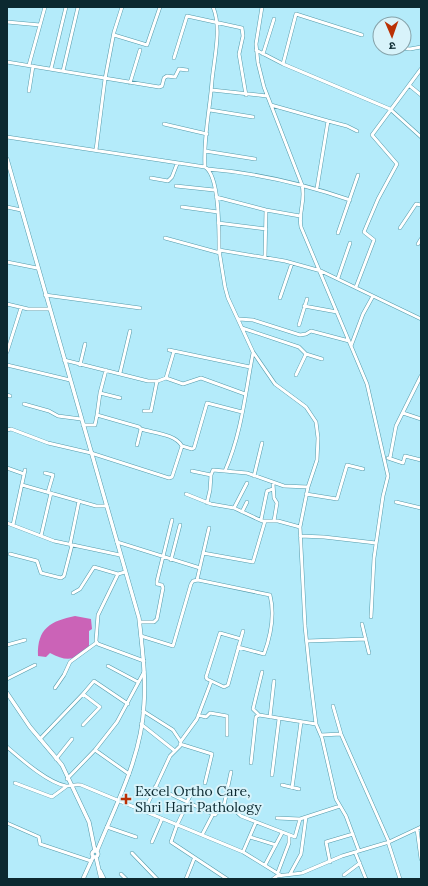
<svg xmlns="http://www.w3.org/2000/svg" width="428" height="886" font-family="Lora,'Noto Sans Devanagari',serif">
<rect width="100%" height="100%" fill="#b4ebfa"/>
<path fill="#cb63b7" d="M75 616 91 619 92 629 89 631V646C76 661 67 662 50 653L46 657 38 656C37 628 51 621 75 616Z"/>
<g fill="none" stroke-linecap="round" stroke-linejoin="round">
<defs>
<path id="minor" d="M262 7 256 44 258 63 264 87 302 185C306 201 298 212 301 227L367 384 388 476 383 496 374 558 371 617
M7 22 40 25
M114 35 147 45 160 7
M400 48 410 49 421 47
M256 50 283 64 390 109 421 137
M263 54 274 19
M174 58 187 16 242 28 243 36 239 54 246 95
M7 62 159 87 162 86 164 78 167 76 175 77 179 69 187 70
M283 64 296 14 362 35
M29 65 45 7
M51 69 66 7
M63 71 78 7
M130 83 140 50
M410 86 421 95
M212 90 267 96
M29 91 33 66
M271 105 328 121 317 188
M210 110 253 117
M328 121 347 126 357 131
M164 124 207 134
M7 137 205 167C220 176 219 233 219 250L285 261 321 271 421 319
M96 150 105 79 114 32 122 7
M205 151 255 159
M205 167C203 139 210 109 212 81 214 59 222 28 213 7
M208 169C256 173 304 184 350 200
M151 178 168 181 172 177 177 164
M176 186 214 190
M216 197 266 210 300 216
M7 207 21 210
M182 207 218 212
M218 223 266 229
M400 228 416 204 421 205
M338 233 358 175
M165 238 220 253
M418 244 421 239
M219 250 225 287 228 298 253 352 275 384 306 407 316 422 318 438 317 460 308 487 300 527 305 626 311 684 316 724 322 738 336 799 346 816 359 851
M265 257 266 210
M7 262 37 268
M338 278 350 243
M356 287 374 240 364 232 378 199 397 164 372 135 421 69
M45 295 140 308
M280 298 292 263
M7 304 28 309H49
M304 306 337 312
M239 319 253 320 300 335 306 334 311 331 349 341
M299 325 307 299
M242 328 299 347 306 354 322 359
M351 346 363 314 373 296
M169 350 250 367
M7 352 21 308
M64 360 148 381H158L166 378 174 351
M7 365 70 380
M80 365 85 344
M106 370 100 393 120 398
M120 373 130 331
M296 375 306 354
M166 378 183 384 201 378 245 394
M7 395 10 396
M24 404 49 411 58 416 81 419
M144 411H151L157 381
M403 413 421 419
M97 415 100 393
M83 425H95L97 415 139 427 141 429 137 445
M141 429C154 433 175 434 182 446
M7 430 11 429 48 443 91 453 169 478 172 477 182 446 192 449 194 448 207 403 242 412
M388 458 403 463 405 456 421 460
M390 458 396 426 421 376
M7 468 24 474
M192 471 211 475 213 470 247 473 284 486 308 487
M225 471C242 432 245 394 253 353
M45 473 53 475 48 492
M254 476 262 443
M273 484 274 498 277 503 274 521
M22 485 96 506H107
M186 494 211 504 234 508 262 521H278L300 527
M306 494 337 499 347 465 363 469
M396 502 421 508
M207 503 210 490 211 475
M234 508 247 483
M242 512 247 502
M261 520 267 491 273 489
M7 523 54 541 120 555
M13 525 25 470
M41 536 51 493
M300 536 324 537 376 543
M117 542 200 568
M70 545 79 501
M203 553 253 562 265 521
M10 554 37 561 41 573 61 578 64 576 72 545
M171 560 180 525
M125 572 118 574 98 615 96 641 98 644 144 661
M197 580 209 528
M73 593 80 589 94 567 118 574
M140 622H154L157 619 163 588 162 585 157 584V581L172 520
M362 624 369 653
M141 636 173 646 191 584 193 581 198 580 270 595C275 615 271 635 264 654L238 647
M241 639 220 633 206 677 207 679 224 687 228 685 243 631
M307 641 366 639
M7 645 25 640
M108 666 138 682
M7 679 35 665
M55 688 64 675 70 662 96 643
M83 694 94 681 128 704
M333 706 341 734 389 842
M143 711 173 730 181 742
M198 715 206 717 210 713 227 716V735
M259 715 253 709 262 672
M270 717 274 681
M141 724 175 751
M321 735 341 734
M40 739 83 694 100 707 83 725
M180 744 212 754 205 783
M7 747C21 759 48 783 66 786 71 786 75 784 81 785L243 852 282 876
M95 750 129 774
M56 759 72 739
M251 763 256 717 259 715 316 724
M272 775 279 719
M67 779 95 750 117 722 144 672
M15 783 52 797 67 786
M282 785 299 789
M155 787 215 815 224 805 231 772
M292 788 301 722
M187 802 194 788
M221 808 231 807 241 816 295 837 300 819 340 806
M144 812 170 756 180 746 181 741 197 719 211 682
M277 818 300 819
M7 823 39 837 40 844 91 861
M177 825 171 842 227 879
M177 825 188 802
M107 827 136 837
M417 829 421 859
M202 835 213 814
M250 837 276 845
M152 842 162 819
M388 842 400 879
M243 852 256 822
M355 852 366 879
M132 853 157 879
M330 862 326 842 353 834
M265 865 282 833
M278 872 289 843V835
M121 874 126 879
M290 874 301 854 306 817
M344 875 360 863
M186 879 194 859
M273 879 277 876 302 873 342 856 389 842 421 827"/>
<path id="tertiary" d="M7 159 139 618C142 647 146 675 144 704 142 756 116 804 97 851
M7 693 30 727 62 765 89 822 95 851
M92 854a3 3 0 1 1 6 0a3 3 0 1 1-6 0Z
M96 857 101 879
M100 871 104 879
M83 879 93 857"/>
</defs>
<use href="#minor" stroke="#549bab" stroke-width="4"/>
<use href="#tertiary" stroke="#549bab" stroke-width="4.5"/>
<use href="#minor" stroke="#fff" stroke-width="3"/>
<use href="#tertiary" stroke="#fff" stroke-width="3.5"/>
</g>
<path fill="#ba3105" stroke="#d8f3fa" stroke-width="1.5" d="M124 793h4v4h4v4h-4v4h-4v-4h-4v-4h4z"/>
<g text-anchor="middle" stroke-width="4" stroke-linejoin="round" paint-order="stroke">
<g font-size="14" fill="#0b2930" stroke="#d8f3fa" text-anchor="start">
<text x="135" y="796">Excel Ortho Care,<tspan x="135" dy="16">Shri Hari Pathology</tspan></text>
</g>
</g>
<rect width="428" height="886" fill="none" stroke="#0b2930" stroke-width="16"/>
<g transform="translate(392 36) rotate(178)"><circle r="19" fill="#d8f3fa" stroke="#86a2a9"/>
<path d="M0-3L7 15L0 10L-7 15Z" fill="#ba3105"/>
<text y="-6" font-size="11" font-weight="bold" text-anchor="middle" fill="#0b2930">उ</text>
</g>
</svg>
